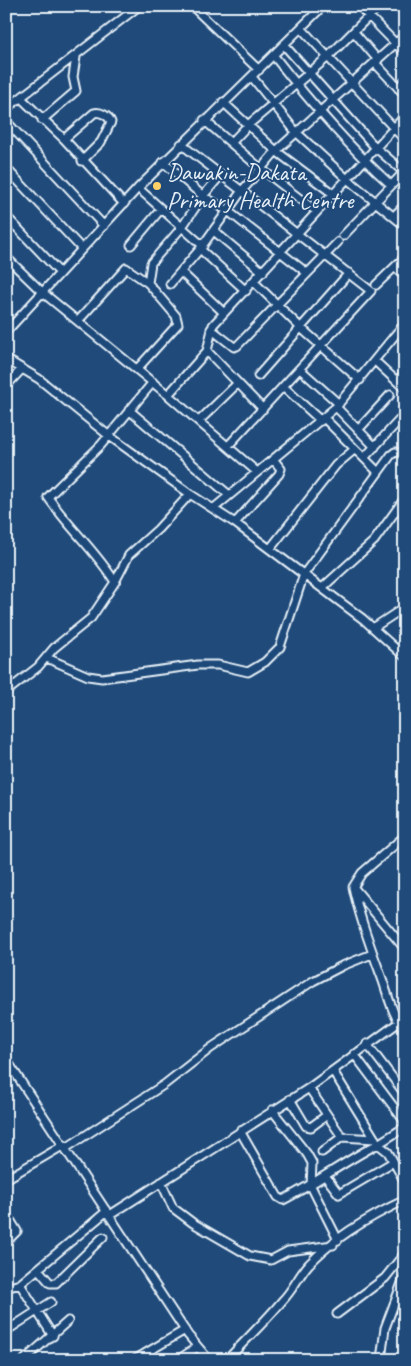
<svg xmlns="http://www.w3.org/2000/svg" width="411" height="1366" font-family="Caveat,sans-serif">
<rect width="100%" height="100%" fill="#1f4a7a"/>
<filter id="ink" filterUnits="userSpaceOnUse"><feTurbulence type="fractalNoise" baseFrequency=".02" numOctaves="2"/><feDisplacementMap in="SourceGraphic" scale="10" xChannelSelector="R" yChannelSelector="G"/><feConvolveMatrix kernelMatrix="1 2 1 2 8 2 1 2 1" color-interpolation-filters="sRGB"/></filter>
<g filter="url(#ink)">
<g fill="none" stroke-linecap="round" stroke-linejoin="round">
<defs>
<path id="minor" d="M192 6 259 70
M359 6 405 53
M391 6 396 8 398 6
M301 28 405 140
M354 32 378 60
M284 45 375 147 405 173
M274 56C310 102 348 146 391 185
M375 63 405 95
M252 77 296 132 346 178 405 226
M398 88 405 80
M21 98 64 139 124 204
M223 102 276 151 332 193
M6 109 139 6
M42 120 76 91 73 77 76 57
M204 120 260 168 316 211
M6 121 104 226
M64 139 94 113C100 111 109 116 111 122L101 142 82 161
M231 143 248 125 328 57 379 6
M181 144 371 291 228 446
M163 162 203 196 228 211 307 273
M6 168 82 249
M138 188 203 246
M6 216 60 273
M394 216 405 205
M214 231 263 272
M343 236 405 171
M131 245 161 209
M200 249 246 291
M6 257 42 292 168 395 257 472
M396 268 405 276
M181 272 224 313
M254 282 301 328 360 380
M170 284 200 249 241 192 276 151 405 35
M376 285 405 257
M78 321 126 268 148 283
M211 329 234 347 237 346 338 242
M6 332 138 188 323 6
M207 351 263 409
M6 359 39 379 108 435 190 494 235 523 363 619 405 657
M375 361 405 389
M137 369 178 324 176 316 148 283 151 263 182 227 203 196 220 176
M300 369 339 404
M258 376 349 273
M397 381 405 373
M6 386 21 370
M284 387 321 421
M168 395 207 351 213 325 405 116
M336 407 375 447
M129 410 229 495
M324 418 378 472
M199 421 238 383
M358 430 390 395
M364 458 405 414
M213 509 336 407 405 323
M235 523 279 474 281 469 273 459
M270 549 336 465 355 449
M115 582C96 551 68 527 48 497L101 445 153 382
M322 588 374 541 405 498
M373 628 405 607
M47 658 88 676 102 678 198 665H218L248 672 265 662 280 647 304 574 391 455 395 452 405 454
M6 692 38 667 54 648 91 618 115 582 129 555 158 529 190 494
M405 836 362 873 353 887C359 916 370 946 380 973 388 993 391 1014 405 1031
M355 889 405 949
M367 1044 405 1094
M354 1054 405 1122
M6 1059 188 1335 209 1360
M309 1088 342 1137 375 1139
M290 1099 306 1126 311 1127 327 1115
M272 1110 307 1154 312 1163 311 1186 338 1240
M405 1127 378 1144 388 1152 405 1182
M240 1131 278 1197 283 1200C316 1183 345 1161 378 1144L333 1071
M66 1148 165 1084 211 1048 313 981 342 966 372 954
M322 1152 342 1137
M325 1176 339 1194 393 1162
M6 1179 64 1145
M161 1182 173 1208 193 1223 250 1256 271 1260 288 1251 333 1245
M6 1213 17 1231 6 1242
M110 1215 309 1088 398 1023
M38 1269 50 1283H56L103 1237
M20 1284 53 1336
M6 1288 20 1284 107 1211
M337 1314 385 1278 405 1253
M6 1331 51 1302
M24 1360 68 1321
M134 1360 185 1330
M178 1360 197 1347
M227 1360C245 1340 265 1322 282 1301 293 1290 299 1275 309 1264 335 1237 371 1216 405 1200
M381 1360 385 1328 405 1275"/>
</defs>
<use href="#minor" stroke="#e8f1f8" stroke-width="11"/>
<use href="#minor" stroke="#1f4a7a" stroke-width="7"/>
</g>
</g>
<circle fill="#ffd166" stroke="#1f4a7a" stroke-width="2" cx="157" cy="186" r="5"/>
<g text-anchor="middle" stroke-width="4" stroke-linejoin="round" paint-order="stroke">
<g font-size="24" fill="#e8f1f8" stroke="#1f4a7a" text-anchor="start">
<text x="167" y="180">Dawakin-Dakata<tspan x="167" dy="28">Primary Health Centre</tspan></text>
</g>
</g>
<rect width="411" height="1366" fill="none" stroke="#1f4a7a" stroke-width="25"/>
<rect x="12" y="12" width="386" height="1341" fill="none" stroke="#e8f1f8" stroke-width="2" filter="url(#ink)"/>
</svg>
